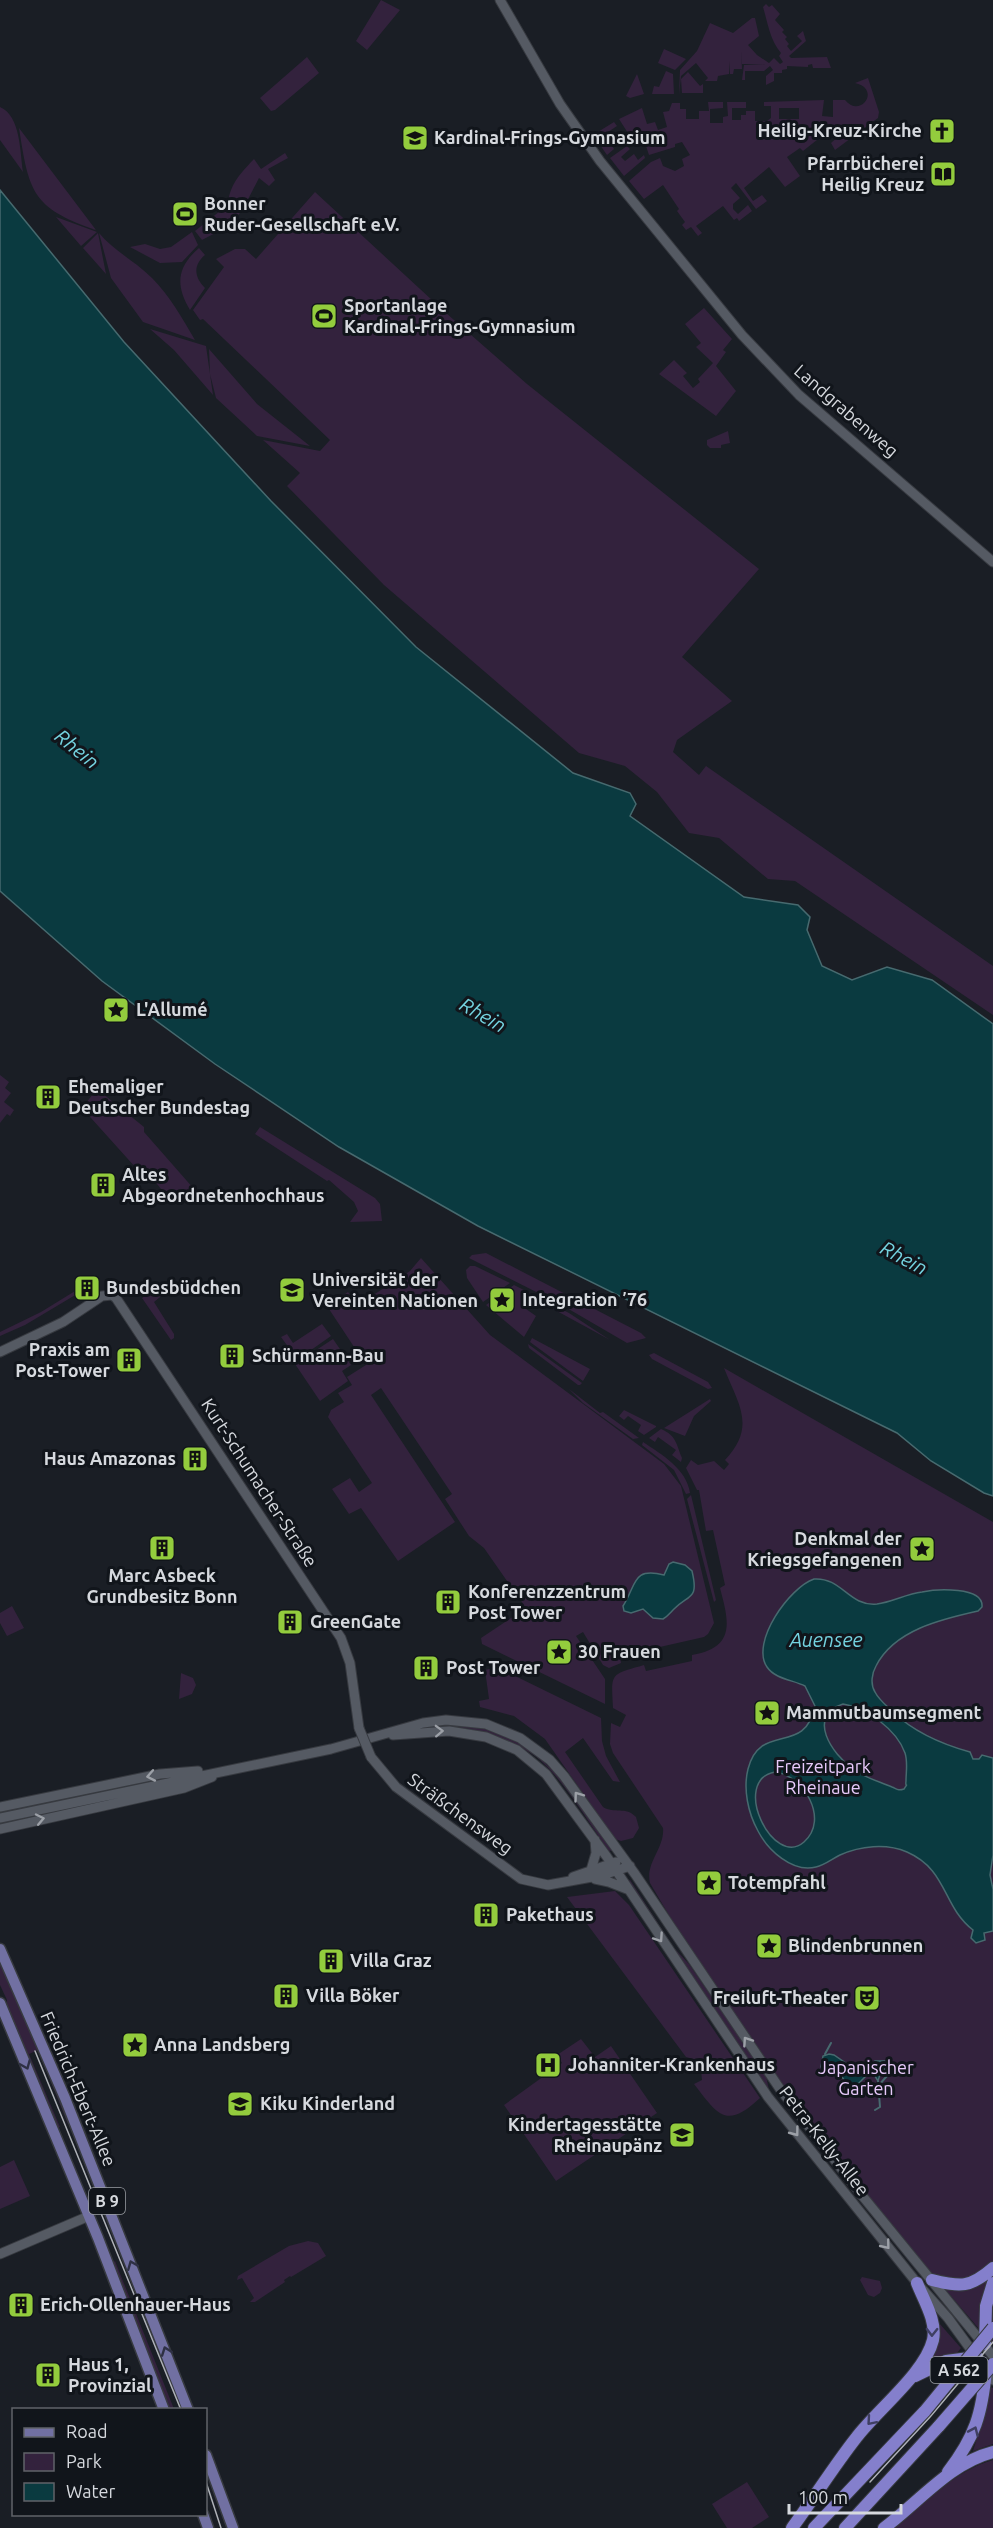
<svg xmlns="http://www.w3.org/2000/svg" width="993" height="2528" font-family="Ubuntu,sans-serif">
<rect width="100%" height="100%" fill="#1a1e25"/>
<path fill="#33223d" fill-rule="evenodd" d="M381 0 400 10 367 50 356 41Z
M766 4 769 7 772 5 780 14 775 20 784 30 782 32 787 37 785 39 789 44 787 46 791 51 802 41 797 36 803 31 806 41 789 56 791 58 827 57 831 68H813L812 64 808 65V67L787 66V69L782 70V73H774V81L766 85V76L773 70 770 66 764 71H745V80H742L744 65 766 64H742L741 51 742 69H734L733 74H730L729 61V74L718 76 717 81H705L708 78 696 63 681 76 679 95 680 70 697 51 710 23 733 33 752 18H755L759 36 748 45 757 55 769 63 774 58 780 64 783 62 779 56 781 53C770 40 768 24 763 7Z
M664 49 686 59 675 70 658 63Z
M307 57 319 73 275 110 271 111 260 98Z
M666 71 673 74 674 94H652L654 86 659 87Z
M688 72 700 86 703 84V93H682L681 79Z
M637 74 644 94 630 98 626 96Z
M868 78 879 112 878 118 835 150 831 143 840 135 834 127H830L826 130 827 132 803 151 800 148 787 157 800 176 785 187 769 167 744 188 753 201 762 195 767 201 756 209 736 183 731 188 740 198 733 204V209L738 214 748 205 752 211 739 221 737 218 734 220 723 206 696 226 702 233 698 236 691 227 686 230 682 225 685 222 677 211 679 209 663 185 644 199 629 181 651 162 660 158 663 166 675 171 684 166 682 159 690 155 682 142 675 144V147L649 155 643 137 633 141 619 119 642 108 647 124 655 122 658 130 667 127 663 112 669 111 672 103H680V109H686V119H699V111H709L708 102H723V108L710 109V123H723V117L728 116 727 102H746V108H732V120H741V115H746V111H755V121H767L771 118V106H764V102L824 100 822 116 833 117V100H845C860 119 882 89 855 83ZM779 108H799V119H779Z
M0 107C21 116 20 153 23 172L0 140Z
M614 122 617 126 605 134 614 149 607 155 593 135Z
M19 128 96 230C32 208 29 192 19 128Z
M627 146 630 149 621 157 625 161 634 154 638 160 644 155 645 158 624 176 610 158Z
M285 153 288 158 268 169 275 180 269 186 259 178 242 211 225 228 202 240 195 231 220 211 226 212C230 185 235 179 254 159L261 169Z
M315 192 446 313 527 384 759 569 682 657 732 701 677 740 673 752 699 775 706 766 993 966V1015L795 881 768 879 719 838 689 833 657 792 625 766 579 753 384 585 287 486 300 473 263 440 320 451 330 440 203 319 200 320 193 310 224 267 216 259 235 249H245L256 259Z
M56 217 97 232 81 246Z
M192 232 198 245 182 262 160 263 130 247 145 244 160 249 171 247Z
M98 233 106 274 83 248Z
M99 233C114 251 135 261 152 278 170 296 182 318 195 340L143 322 111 278Z
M199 248 205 255C193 265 194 277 205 288L190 310C175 285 177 267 199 248Z
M704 308 732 339 723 350 726 352 716 366 736 391 716 416 659 374 674 360 687 373 683 376 693 388 700 382 698 379 713 363 696 347 701 343 685 324Z
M150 329 206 346 213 395 174 350Z
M209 349 257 404 310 446 257 436 216 398 210 374Z
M728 431 730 443 721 445V448H710L707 445V440Z
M0 1075 9 1082 5 1088 11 1093 4 1102 14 1110 10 1116 7 1114 0 1123Z
M97 1089 144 1127V1132L194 1189 181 1200 161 1189 145 1169 136 1168 82 1108Z
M260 1127 375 1198 380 1204 382 1221 350 1222 358 1211 354 1202 329 1180 327 1181 255 1134Z
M486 1253 641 1333 646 1338 627 1343 560 1304 469 1258 472 1255Z
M421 1258 490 1335 664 1464 681 1486 714 1623 708 1634 704 1637 620 1656 621 1663 609 1668 603 1665 583 1632 576 1636 605 1679V1704L482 1644 481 1638 526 1608 484 1548 469 1536 445 1499 452 1494 381 1388 371 1395 455 1522 398 1561 361 1508 349 1514 332 1489 350 1478 359 1492 372 1483 328 1417 331 1410 344 1402 338 1393 352 1385 347 1377 366 1365 327 1306 348 1292 358 1305 410 1271Z
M470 1266H475L510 1283 483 1302 467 1278 466 1270Z
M160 1285 165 1293 154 1302 174 1334V1338L171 1340 142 1298Z
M514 1285 569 1313 610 1340 533 1298 526 1309 536 1316 524 1337 486 1305Z
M80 1288 82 1291 25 1325 0 1336V1332L41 1312Z
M322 1324 331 1336 304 1355 289 1348 281 1337 287 1334 293 1343Z
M532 1338 590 1369 583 1381 530 1342Z
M333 1339 351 1365 342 1371 348 1381 320 1401 295 1364Z
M528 1344 582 1383 580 1385H578L529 1348Z
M654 1353 708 1382 712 1388 708 1389 652 1359 649 1355Z
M724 1368 993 1522V2345C868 2201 746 2049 650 1883 645 1863 665 1848 663 1828L613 1753 610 1744 611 1723 620 1727 626 1715 613 1708C611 1672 610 1675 644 1665L646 1671 692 1661V1655C736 1647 729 1622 720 1588L725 1585 713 1530 706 1531 699 1490H697L686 1468 691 1460 698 1465 714 1461 724 1470 729 1464 725 1460C757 1426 738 1404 724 1368Z
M569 1389 600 1413 603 1412 639 1438 633 1439 583 1403Z
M710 1399 711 1401 694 1416 685 1436 664 1428Z
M624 1410 656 1426V1427L644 1435 638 1431 641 1425 628 1416 624 1420 619 1416Z
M661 1429C677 1436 676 1444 682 1458L681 1462 672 1455 676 1450 658 1437 655 1442 649 1438Z
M643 1442C661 1454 687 1469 690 1493L686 1494 674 1470 642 1445Z
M691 1495 716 1600 714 1602 687 1499Z
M12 1606 24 1628 7 1636 0 1623V1613Z
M497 1667 601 1718 602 1741 606 1756 620 1782 613 1781 583 1738 565 1752 603 1807C614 1814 626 1806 636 1817L639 1828 633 1838 621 1841 615 1839 545 1739 514 1716 480 1707 479 1701 489 1699 485 1670Z
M181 1673 193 1678 196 1685 192 1694 179 1699Z
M452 1724C466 1726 480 1726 493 1731 550 1751 579 1803 613 1850L609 1851C587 1821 567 1784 539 1759 523 1745 484 1730 463 1728 446 1726 429 1729 412 1730V1728Z
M630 1880 674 1948 689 1964 766 2076 769 2090 627 1882Z
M615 1891 629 1905 760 2098C726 2130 718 2115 694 2084L702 2080 700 2061 686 2057 567 1897Z
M0 1962 71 2123 68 2124 38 2050 29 2054 60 2127 58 2128 7 2008V2000L0 1985Z
M581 2039 595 2057 611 2046 657 2113 556 2181 504 2105 562 2063 557 2055Z
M14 2160 30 2196 0 2209V2167Z
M308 2241 318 2243 326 2256 291 2277 290 2276 284 2280 285 2282 255 2302H250L254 2298 242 2278 237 2280 238 2276 289 2246Z
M115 2261 174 2409H168L112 2263Z
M862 2277 880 2281 882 2288 880 2293 874 2297 868 2295 860 2280Z
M939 2323 961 2348 957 2353 931 2360Z
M988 2386 993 2388V2444L973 2451 980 2429Z
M993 2460V2528H893C923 2504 956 2470 993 2460Z
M747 2482 769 2517 752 2528H727L712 2504Z"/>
<path fill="#0a3a40" stroke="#476a6f" stroke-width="1.5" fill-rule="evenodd" d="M0 190 124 342 271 501 416 647 573 773 630 793 636 804 630 816 744 897 798 905 810 917 807 930 822 966 852 980 887 967 932 980 993 1024V1496L984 1493 931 1461 897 1433 478 1226 339 1147 215 1064 102 981 0 891Z
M673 1562 685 1565 692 1571C699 1600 689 1594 674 1609 670 1613 668 1616 663 1619L653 1618 643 1609 631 1613 624 1611 623 1606C637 1584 632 1567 664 1575L669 1564Z
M814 1579C842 1577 849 1607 877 1604 892 1602 906 1594 922 1592 936 1589 984 1586 982 1607L978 1611C942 1619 894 1630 876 1666 872 1673 870 1684 875 1692 879 1700 887 1706 893 1712 915 1733 941 1744 970 1752L973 1759H979L982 1755 993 1758V1855L990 1875 993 1889V1931L984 1933 985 1940 976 1943 971 1938 973 1930C942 1906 948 1870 907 1852 886 1843 860 1846 840 1855 832 1859 825 1865 816 1867 792 1873 768 1850 758 1831 748 1813 743 1789 748 1769 760 1721 805 1757 815 1706L805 1686C793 1680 775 1679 767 1667 750 1642 790 1587 814 1579ZM843 1704C866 1707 897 1730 905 1753 908 1762 906 1772 906 1781 905 1789 909 1781 904 1789 898 1791 897 1789 892 1787 878 1781 865 1778 853 1769 832 1754 806 1716 843 1704ZM775 1772C803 1775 830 1819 804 1842 773 1869 730 1780 775 1772Z
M829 2054 834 2055 853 2068 863 2063 862 2068 868 2069 875 2061H887L888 2067 881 2071 878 2081 873 2073 867 2075 855 2087 847 2085 841 2075 833 2076 821 2067 823 2056Z"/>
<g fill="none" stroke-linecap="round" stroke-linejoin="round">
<path stroke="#476a6f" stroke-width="2" d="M825 2054 831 2043
M878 2086 887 2076 888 2067
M875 2110 880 2107 878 2081"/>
<defs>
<path id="secondary" d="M500 0 560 104 600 161 742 335 799 395 993 562
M0 1352 63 1322 102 1296 112 1295 116 1298 341 1638 350 1663 359 1728
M393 1735 449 1731 486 1737 517 1750 546 1774 607 1857 768 2097 917 2283 948 2318 993 2380
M371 1757 396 1787 521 1879 548 1885 603 1875 630 1866
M0 1807 160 1774 198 1771
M0 1818 331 1749 423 1723 446 1720 486 1724 520 1738 550 1760 564 1776 635 1874 780 2089 860 2193 993 2356
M0 1829 184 1788 212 1777
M591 1870 596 1853 595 1840
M573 1877 616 1862
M595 1879 609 1882 627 1889
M0 2254 89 2216"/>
<path id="primary" d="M0 1949 65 2098 188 2410
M0 2003 98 2238 164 2410
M206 2455 233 2528
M203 2514 208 2528"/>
<path id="highway" d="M932 2280C961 2287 970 2288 993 2268
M985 2344 986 2306 993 2283
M915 2376 946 2361 977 2357
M948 2472C975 2437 982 2414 986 2370
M792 2528C814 2498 834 2466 856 2438 877 2410 925 2373 933 2340 937 2321 924 2301 917 2283
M814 2528 925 2411
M845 2528 939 2426
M884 2528C919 2502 950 2463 993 2452"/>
</defs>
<use href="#secondary" stroke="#373a40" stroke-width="11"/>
<use href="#primary" stroke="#373a40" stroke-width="13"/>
<use href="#highway" stroke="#373a40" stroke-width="14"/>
<use href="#secondary" stroke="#555a63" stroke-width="9"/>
<use href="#primary" stroke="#7170a2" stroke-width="10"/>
<use href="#highway" stroke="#847fcc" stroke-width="12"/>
<path stroke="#afb2b8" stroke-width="1.5" d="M35 2051 181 2410
M206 2482 221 2528
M870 2482 930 2417 993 2342"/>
<defs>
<path id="secondary-bridge" d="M359 1728 371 1757"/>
<path id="highway-bridge" d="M925 2411 993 2328
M939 2426 993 2364"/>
</defs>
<use href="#secondary-bridge" stroke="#373a40" stroke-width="11" stroke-linecap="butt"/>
<use href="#highway-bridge" stroke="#373a40" stroke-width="14" stroke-linecap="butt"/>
<use href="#secondary-bridge" stroke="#555a63" stroke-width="9"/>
<use href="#highway-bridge" stroke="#847fcc" stroke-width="12"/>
</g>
<defs><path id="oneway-chevron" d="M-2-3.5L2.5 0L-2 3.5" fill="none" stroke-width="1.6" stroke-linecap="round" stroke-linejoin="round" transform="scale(1.5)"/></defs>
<g stroke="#9ca0a7">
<use href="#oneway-chevron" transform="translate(439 1731) rotate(-2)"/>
<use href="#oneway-chevron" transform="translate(151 1776) rotate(169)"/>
<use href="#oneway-chevron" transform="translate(578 1796) rotate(-126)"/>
<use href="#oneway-chevron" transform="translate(40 1819) rotate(-12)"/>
<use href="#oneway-chevron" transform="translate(659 1938) rotate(56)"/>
<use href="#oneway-chevron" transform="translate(747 2041) rotate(-124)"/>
<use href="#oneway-chevron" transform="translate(795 2132) rotate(53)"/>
<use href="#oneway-chevron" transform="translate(886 2245) rotate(51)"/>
</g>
<g stroke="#2e3044">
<use href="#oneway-chevron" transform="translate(26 2065) rotate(67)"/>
<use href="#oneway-chevron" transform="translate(132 2265) rotate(-112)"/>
<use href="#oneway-chevron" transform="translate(166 2351) rotate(-110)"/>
</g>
<g stroke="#3f3f62">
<use href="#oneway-chevron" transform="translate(932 2332) rotate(91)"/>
<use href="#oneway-chevron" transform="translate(871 2421) rotate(131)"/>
<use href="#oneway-chevron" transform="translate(974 2431) rotate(-66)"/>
</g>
<defs>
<symbol id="church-square" viewBox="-11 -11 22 22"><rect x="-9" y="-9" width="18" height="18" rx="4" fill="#93cc3d" stroke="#11151b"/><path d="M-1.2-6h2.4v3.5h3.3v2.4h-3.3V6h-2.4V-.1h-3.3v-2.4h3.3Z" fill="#111"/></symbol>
<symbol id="school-square" viewBox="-11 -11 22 22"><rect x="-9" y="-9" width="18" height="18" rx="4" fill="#93cc3d" stroke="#11151b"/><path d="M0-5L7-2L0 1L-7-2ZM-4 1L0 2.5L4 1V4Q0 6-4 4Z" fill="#111"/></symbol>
<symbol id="library-square" viewBox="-11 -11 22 22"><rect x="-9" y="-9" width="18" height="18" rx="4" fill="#93cc3d" stroke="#11151b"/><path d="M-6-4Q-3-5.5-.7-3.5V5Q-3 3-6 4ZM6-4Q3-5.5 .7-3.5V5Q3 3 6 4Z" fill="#111"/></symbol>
<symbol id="stadium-square" viewBox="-11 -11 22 22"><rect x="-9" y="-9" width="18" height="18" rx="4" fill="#93cc3d" stroke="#11151b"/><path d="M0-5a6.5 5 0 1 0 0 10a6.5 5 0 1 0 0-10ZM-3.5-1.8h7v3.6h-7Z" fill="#111"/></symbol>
<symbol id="sight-square" viewBox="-11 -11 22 22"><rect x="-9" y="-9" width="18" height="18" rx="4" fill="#93cc3d" stroke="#11151b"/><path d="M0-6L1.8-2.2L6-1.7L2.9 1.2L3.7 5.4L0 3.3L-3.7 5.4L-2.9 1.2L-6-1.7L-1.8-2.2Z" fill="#111"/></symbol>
<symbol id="building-square" viewBox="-11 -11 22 22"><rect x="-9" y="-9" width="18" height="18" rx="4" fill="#93cc3d" stroke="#11151b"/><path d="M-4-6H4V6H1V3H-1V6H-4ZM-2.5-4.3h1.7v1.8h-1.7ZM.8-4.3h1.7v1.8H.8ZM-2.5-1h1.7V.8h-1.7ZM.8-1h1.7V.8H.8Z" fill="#111"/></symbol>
<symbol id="university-square" viewBox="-11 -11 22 22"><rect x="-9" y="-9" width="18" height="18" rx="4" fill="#93cc3d" stroke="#11151b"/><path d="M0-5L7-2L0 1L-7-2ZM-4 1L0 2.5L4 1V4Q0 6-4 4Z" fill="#111"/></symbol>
<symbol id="theatre-square" viewBox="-11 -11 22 22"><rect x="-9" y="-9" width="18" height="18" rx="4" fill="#93cc3d" stroke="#11151b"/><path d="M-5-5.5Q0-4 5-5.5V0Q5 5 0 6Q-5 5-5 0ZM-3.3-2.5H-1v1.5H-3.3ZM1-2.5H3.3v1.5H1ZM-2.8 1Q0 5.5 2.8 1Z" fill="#111"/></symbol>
<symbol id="hospital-square" viewBox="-11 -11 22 22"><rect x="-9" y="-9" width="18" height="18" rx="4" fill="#93cc3d" stroke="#11151b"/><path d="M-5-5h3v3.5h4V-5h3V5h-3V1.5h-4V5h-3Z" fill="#111"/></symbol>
</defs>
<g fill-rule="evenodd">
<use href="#church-square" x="927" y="116" width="30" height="30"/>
<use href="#school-square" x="400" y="123" width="30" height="30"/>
<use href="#library-square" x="928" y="159" width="30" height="30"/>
<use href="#stadium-square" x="170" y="199" width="30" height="30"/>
<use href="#stadium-square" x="309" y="301" width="30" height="30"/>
<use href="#sight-square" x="101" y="995" width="30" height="30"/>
<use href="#building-square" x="33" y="1082" width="30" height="30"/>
<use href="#building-square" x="88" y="1170" width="30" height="30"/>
<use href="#building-square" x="72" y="1273" width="30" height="30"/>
<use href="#university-square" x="277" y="1275" width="30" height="30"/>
<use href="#sight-square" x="487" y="1285" width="30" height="30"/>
<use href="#building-square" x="217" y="1341" width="30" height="30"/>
<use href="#building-square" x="114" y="1345" width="30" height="30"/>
<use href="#building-square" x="180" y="1444" width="30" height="30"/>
<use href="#building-square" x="147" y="1533" width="30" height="30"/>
<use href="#sight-square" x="907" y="1534" width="30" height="30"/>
<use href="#building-square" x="433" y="1587" width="30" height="30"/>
<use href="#building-square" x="275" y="1607" width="30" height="30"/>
<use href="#sight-square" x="544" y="1637" width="30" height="30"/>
<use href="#building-square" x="411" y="1653" width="30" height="30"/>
<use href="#sight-square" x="752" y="1698" width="30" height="30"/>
<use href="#sight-square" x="694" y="1868" width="30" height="30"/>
<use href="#building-square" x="471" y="1900" width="30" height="30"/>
<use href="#sight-square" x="754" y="1931" width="30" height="30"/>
<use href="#building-square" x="316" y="1946" width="30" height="30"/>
<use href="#building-square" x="271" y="1981" width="30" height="30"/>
<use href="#theatre-square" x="852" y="1983" width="30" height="30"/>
<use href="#sight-square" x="120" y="2030" width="30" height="30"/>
<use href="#hospital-square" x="533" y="2050" width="30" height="30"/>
<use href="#school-square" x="225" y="2089" width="30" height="30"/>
<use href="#school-square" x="667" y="2120" width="30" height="30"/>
<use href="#building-square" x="6" y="2290" width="30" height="30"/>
<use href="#building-square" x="33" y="2360" width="30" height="30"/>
</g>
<g text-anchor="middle" stroke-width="6" stroke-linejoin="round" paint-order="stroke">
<g fill="#11151b" stroke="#9b9ea4" stroke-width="1.5">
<rect x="89" y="2188" width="36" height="26" rx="4.5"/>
<rect x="930.5" y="2357" width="57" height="26" rx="4.5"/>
</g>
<g font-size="16" font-weight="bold" fill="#d6d9de">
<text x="107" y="2207">B 9</text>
<text x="959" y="2376">A 562</text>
</g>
<g font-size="18" font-weight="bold" fill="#d6d9de" stroke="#11151b" text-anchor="start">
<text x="922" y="137" text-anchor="end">Heilig-Kreuz-Kirche</text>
<text x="434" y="144">Kardinal-Frings-Gymnasium</text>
<text x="924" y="170" text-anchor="end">Pfarrbücherei<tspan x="924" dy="21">Heilig Kreuz</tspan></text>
<text x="204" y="210">Bonner<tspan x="204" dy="21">Ruder-Gesellschaft e.V.</tspan></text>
<text x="344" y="312">Sportanlage<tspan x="344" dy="21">Kardinal-Frings-Gymnasium</tspan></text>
<text x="136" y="1016">L'Allumé</text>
<text x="68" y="1093">Ehemaliger<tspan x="68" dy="21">Deutscher Bundestag</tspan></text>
<text x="122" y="1181">Altes<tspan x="122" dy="21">Abgeordnetenhochhaus</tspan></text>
<text x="312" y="1286">Universität der<tspan x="312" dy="21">Vereinten Nationen</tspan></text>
<text x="106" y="1294">Bundesbüdchen</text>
<text x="522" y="1306">Integration ʼ76</text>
<text x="110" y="1356" text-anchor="end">Praxis am<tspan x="110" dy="21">Post-Tower</tspan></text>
<text x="252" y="1362">Schürmann-Bau</text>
<text x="176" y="1465" text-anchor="end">Haus Amazonas</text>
<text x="902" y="1545" text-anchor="end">Denkmal der<tspan x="902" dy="21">Kriegsgefangenen</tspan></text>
<text x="162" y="1582" text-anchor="middle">Marc Asbeck<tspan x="162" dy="21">Grundbesitz Bonn</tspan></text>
<text x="468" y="1598">Konferenzzentrum<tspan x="468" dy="21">Post Tower</tspan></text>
<text x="310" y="1628">GreenGate</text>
<text x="578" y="1658">30 Frauen</text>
<text x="446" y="1674">Post Tower</text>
<text x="786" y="1719">Mammutbaumsegment</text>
<text x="728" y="1889">Totempfahl</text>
<text x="506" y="1921">Pakethaus</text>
<text x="788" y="1952">Blindenbrunnen</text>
<text x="350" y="1967">Villa Graz</text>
<text x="306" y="2002">Villa Böker</text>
<text x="848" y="2004" text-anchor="end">Freiluft-Theater</text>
<text x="154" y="2051">Anna Landsberg</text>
<text x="568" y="2071">Johanniter-Krankenhaus</text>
<text x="260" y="2110">Kiku Kinderland</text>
<text x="662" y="2131" text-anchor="end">Kindertagesstätte<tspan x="662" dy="21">Rheinaupänz</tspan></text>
<text x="40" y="2311">Erich-Ollenhauer-Haus</text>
<text x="68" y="2371">Haus 1,<tspan x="68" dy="21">Provinzial</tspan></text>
</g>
<g font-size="18" fill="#d6d9de" stroke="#11151b">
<text transform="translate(846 411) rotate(41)" y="6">Landgrabenweg</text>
<text transform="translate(259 1483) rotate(57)" y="6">Kurt-Schumacher-Straße</text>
<text transform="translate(460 1814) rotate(36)" y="6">Sträßchensweg</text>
<text transform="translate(78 2089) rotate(67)" y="6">Friedrich-Ebert-Allee</text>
<text transform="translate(824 2141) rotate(52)" y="6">Petra-Kelly-Allee</text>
</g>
<g font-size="18" fill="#e8cafb" stroke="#11151b">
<text x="823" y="1773">Freizeitpark<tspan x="823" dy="21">Rheinaue</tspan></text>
<text x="866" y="2074">Japanischer<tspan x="866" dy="21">Garten</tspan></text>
</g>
<g font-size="20" font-style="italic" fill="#74d3e0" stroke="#11151b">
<text transform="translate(77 749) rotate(39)" y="7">Rhein</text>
<text transform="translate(483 1015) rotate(30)" y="7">Rhein</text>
<text transform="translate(904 1258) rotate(28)" y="7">Rhein</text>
<text x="826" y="1647">Auensee</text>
</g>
</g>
<rect x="12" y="2408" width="195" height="108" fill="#11151b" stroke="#606369" stroke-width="1.5"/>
<rect x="24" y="2428" width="30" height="9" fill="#7170a2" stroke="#606369" stroke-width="1.5"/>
<text x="66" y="2438" font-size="18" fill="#d6d9de">Road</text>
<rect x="24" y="2453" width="30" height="18" fill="#33223d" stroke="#606369" stroke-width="1.5"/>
<text x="66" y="2468" font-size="18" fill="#d6d9de">Park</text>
<rect x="24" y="2483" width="30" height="18" fill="#0a3a40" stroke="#606369" stroke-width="1.5"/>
<text x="66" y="2498" font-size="18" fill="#d6d9de">Water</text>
<path d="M789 2504v9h112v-9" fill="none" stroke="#d6d9de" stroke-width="3"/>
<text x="798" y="2504" font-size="18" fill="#d6d9de" stroke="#11151b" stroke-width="4.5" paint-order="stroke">100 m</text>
</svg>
